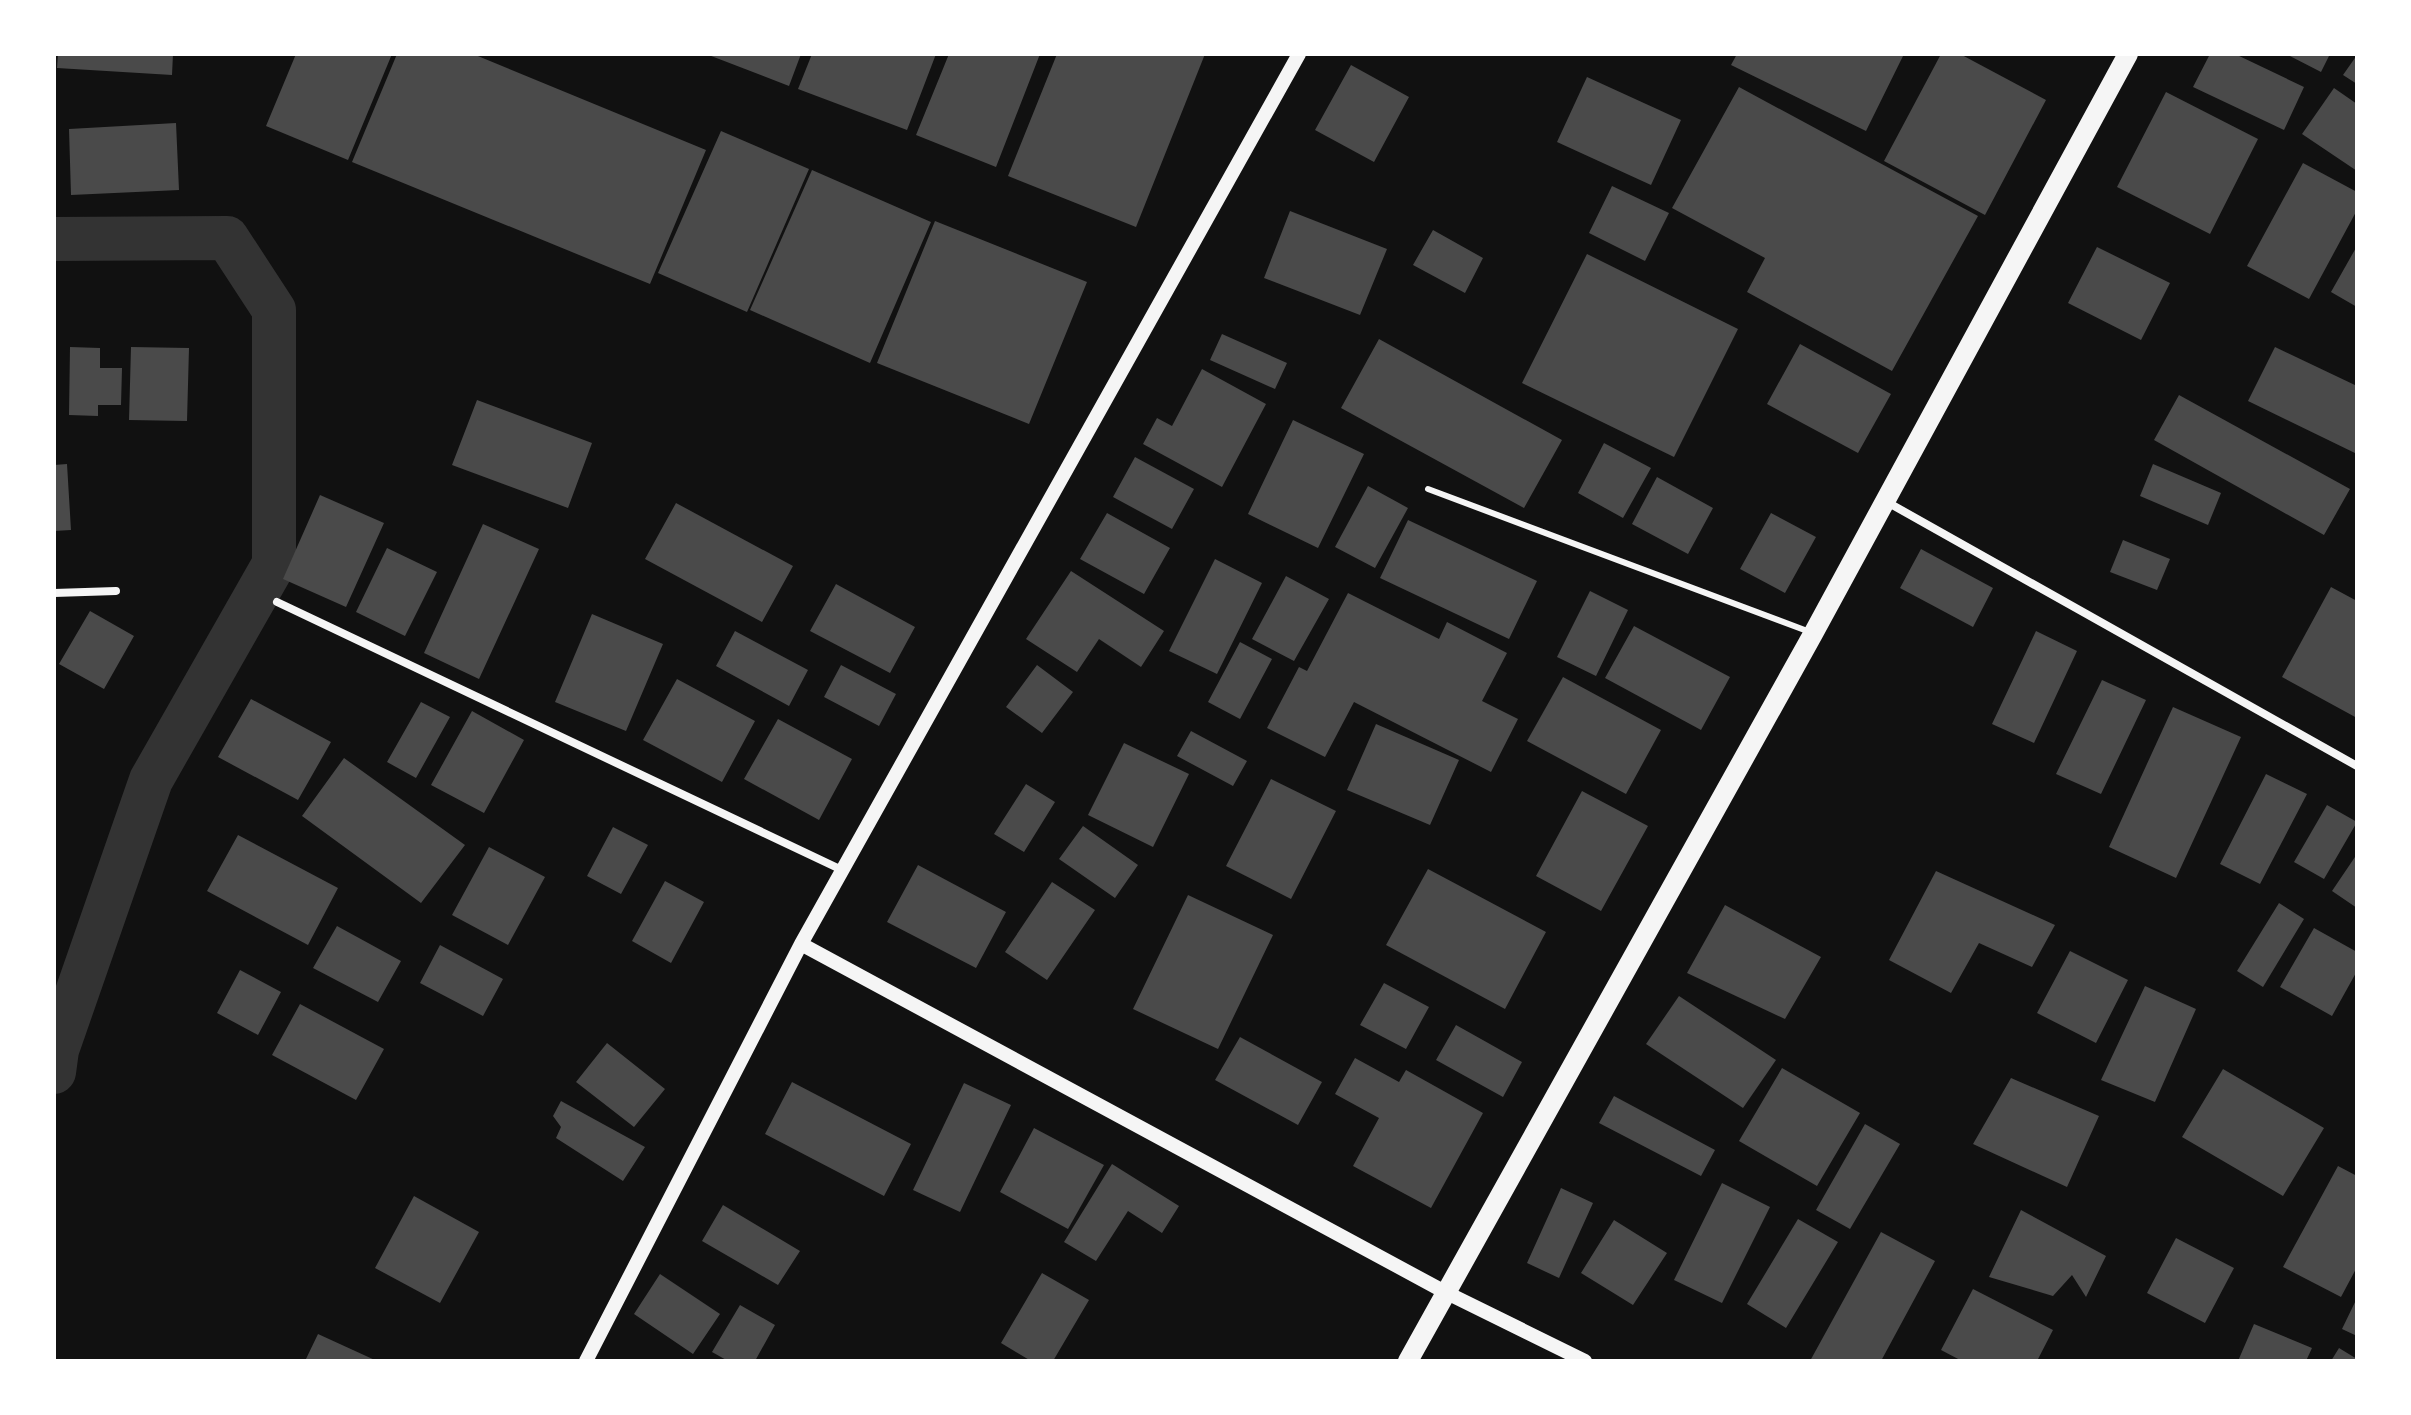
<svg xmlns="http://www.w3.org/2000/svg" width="2411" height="1415" font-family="'Space Grotesk',sans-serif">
<rect width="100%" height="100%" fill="#111"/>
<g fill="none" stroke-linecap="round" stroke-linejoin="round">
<path stroke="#333" stroke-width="44" d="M54 239 227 238 274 310V564L151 780 57 1050 54 1072"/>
</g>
<path fill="#4a4a4a" d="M58 54H173L172 75 57 68Z
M296 54H392L348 160 266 126Z
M397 54H473L706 150 650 284 352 162Z
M706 54H801L789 86Z
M812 54H936L907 130 798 89Z
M949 54H1040L996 167 916 135Z
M1057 54H1205L1136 227 1008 176Z
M1737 54H1904L1866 131 1731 65Z
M1941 54H1960L2046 100 1985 215 1884 161Z
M2210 54H2235L2304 87 2284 130 2193 87Z
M2286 54H2330L2321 72Z
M2357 55V84L2343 75Z
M1351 65 1409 97 1374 162 1315 130Z
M1587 77 1681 120 1651 185 1557 142Z
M1739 87 1978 216 1892 371 1747 292 1765 258 1672 208Z
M2334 88 2357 104V171L2302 134Z
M2166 92 2258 139 2210 234 2117 187Z
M176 123 179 190 71 195 69 129Z
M721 131 809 169 747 312 658 273Z
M2303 163 2357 192V210L2309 299 2247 266Z
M812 170 931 222 870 363 750 310Z
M1612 186 1669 213 1645 261 1589 233Z
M1290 211 1387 249 1360 315 1264 278Z
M935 221 1087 282 1029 424 877 363Z
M1433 230 1483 258 1465 293 1413 265Z
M2357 246V307L2331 292Z
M2097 247 2170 283 2141 340 2068 303Z
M1587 254 1738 329 1674 457 1522 383Z
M1222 334 1287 363 1275 389 1210 360Z
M1379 339 1562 440 1524 508 1341 408Z
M1800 344 1891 394 1858 453 1767 404Z
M70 347 100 348V368H122L121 405H98V416L69 415Z
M131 347 189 348 187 421 129 420Z
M2275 347 2357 386V454L2248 401Z
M1202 369 1266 404 1222 487 1143 444 1157 418 1172 426Z
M2179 395 2350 489 2324 535 2154 440Z
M477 400 592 443 568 508 452 465Z
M1293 420 1364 454 1318 548 1248 514Z
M1604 443 1651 468 1623 518 1578 493Z
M1135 457 1194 489 1172 529 1113 497Z
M67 464 71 530 54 531V465Z
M2153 464 2221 493 2208 525 2140 496Z
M1657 477 1713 508 1688 554 1632 524Z
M1368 486 1408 508 1375 568 1335 547Z
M320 495 384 523 346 607 283 579Z
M676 503 793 566 762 622 645 559Z
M1107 513 1170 548 1144 594 1080 559Z
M1771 513 1816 537 1785 593 1740 569Z
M1408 520 1537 581 1509 639 1380 578Z
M483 524 539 549 479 679 424 653Z
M2123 540 2170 559 2157 590 2110 572Z
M387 548 437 572 405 636 356 612Z
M1921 549 1993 588 1973 627 1900 588Z
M1215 559 1262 583 1217 674 1169 651Z
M1071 571 1164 631 1141 667 1099 639 1077 672 1026 639Z
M1286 576 1329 599 1294 661 1252 639Z
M836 584 915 627 890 673 810 631Z
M2331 587 2357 601V718L2282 677Z
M1590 591 1628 610 1596 676 1557 657Z
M1348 593 1439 639 1447 622 1507 653 1482 701 1518 719 1491 772 1354 702 1325 757 1267 728 1299 667 1307 671Z
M90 611 134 636 104 689 59 664Z
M592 614 663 644 626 731 555 702Z
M1634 626 1730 677 1701 730 1605 678Z
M735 631 808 670 789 706 716 666Z
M2036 631 2077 651 2034 743 1992 724Z
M1240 642 1272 659 1240 719 1208 702Z
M841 665 896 694 879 726 824 697Z
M1037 665 1073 692 1042 733 1006 707Z
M1563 677 1661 730 1626 794 1527 741Z
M677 679 755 721 722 782 643 740Z
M2102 680 2146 700 2101 794 2056 774Z
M251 699 331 742 298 800 218 757Z
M421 702 450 717 416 778 387 762Z
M2173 707 2241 737 2176 878 2109 847Z
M472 711 524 740 484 813 431 785Z
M778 719 852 759 819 820 744 779Z
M1376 724 1459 760 1430 825 1347 790Z
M1191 731 1247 761 1233 786 1177 756Z
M1124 743 1189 774 1153 847 1088 815Z
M344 758 465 845 421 903 302 816Z
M2266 774 2307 794 2260 884 2220 864Z
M1271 779 1336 811 1291 899 1226 866Z
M1026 784 1055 802 1024 852 994 834Z
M1582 791 1648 826 1601 911 1536 876Z
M2327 805 2357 822 2324 879 2294 862Z
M1083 826 1138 865 1115 898 1059 859Z
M613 827 648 845 621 894 587 876Z
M238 835 338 888 308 945 207 891Z
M489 847 545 877 508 945 452 915Z
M2357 854V908L2332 891Z
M918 865 1006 912 976 968 887 922Z
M1428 869 1546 932 1505 1009 1386 945Z
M1936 871 2055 925 2032 967 1979 943 1951 993 1889 960Z
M665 881 704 902 671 963 632 941Z
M1052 882 1095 910 1047 980 1005 952Z
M1188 895 1273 935 1218 1049 1133 1009Z
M2279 903 2304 919 2263 987 2237 971Z
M1725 905 1821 957 1785 1019 1687 973Z
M337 926 401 961 378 1002 313 968Z
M2314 928 2357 952V971L2332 1016 2280 987Z
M440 945 503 979 483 1016 420 983Z
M2070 951 2128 980 2096 1043 2037 1013Z
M240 970 281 992 258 1035 217 1013Z
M1384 983 1429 1007 1406 1049 1360 1025Z
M2145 986 2196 1009 2155 1102 2101 1080Z
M1679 996 1776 1060 1743 1108 1646 1044Z
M300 1004 384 1049 356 1100 272 1055Z
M1456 1025 1522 1062 1503 1097 1436 1060Z
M1240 1037 1322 1082 1298 1125 1215 1080Z
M607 1043 665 1089 634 1127 576 1082Z
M1355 1058 1399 1082 1406 1070 1483 1113 1431 1208 1353 1166 1379 1118 1335 1094Z
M1782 1068 1860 1113 1817 1186 1739 1141Z
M2223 1069 2324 1128 2283 1196 2182 1137Z
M2011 1078 2099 1116 2067 1187 1973 1144Z
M792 1082 911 1144 884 1196 765 1134Z
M964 1083 1011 1105 960 1212 913 1190Z
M1614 1096 1715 1150 1701 1176 1599 1123Z
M561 1101 645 1147 623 1181 556 1138 561 1127 553 1116Z
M1865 1124 1900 1144 1850 1229 1816 1210Z
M1034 1128 1104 1165 1068 1229 1000 1192Z
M1112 1164 1179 1206 1162 1233 1128 1211 1096 1261 1064 1242Z
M2338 1166 2357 1176V1267L2341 1297 2283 1267Z
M1722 1183 1770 1207 1722 1303 1674 1280Z
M1561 1188 1593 1203 1559 1278 1527 1263Z
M414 1196 479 1232 440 1303 375 1268Z
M723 1205 800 1251 778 1285 702 1241Z
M2021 1210 2106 1256 2086 1297 2072 1275 2053 1296 1989 1277Z
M1798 1219 1838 1242 1786 1328 1747 1304Z
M1614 1220 1667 1253 1633 1305 1581 1273Z
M1881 1232 1935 1261 1881 1361H1810Z
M2176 1238 2234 1268 2205 1323 2147 1293Z
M1042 1273 1089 1300 1053 1361H1031L1001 1343Z
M660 1274 720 1314 693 1354 634 1314Z
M1973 1289 2053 1330 2037 1361H1962L1941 1350Z
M2357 1298V1336L2342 1329Z
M740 1305 775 1325 755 1361H728L712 1352Z
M2254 1324 2312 1348 2306 1361H2238Z
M318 1334 377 1361H305Z
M2339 1348 2357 1359V1361H2331Z"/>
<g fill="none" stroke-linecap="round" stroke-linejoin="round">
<path stroke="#f5f5f5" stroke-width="6" d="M1428 489 1810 632"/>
<path stroke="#f5f5f5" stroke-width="8" d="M1887 502 2357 766
M54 593 116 591
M277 602 842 870"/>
<path stroke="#f5f5f5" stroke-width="14" d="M801 944 1445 1292 1585 1361
M586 1361 801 944 1299 54"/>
<path stroke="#f5f5f5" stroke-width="20" d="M1408 1361 1813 634 2128 54"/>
</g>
<rect width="2411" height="1415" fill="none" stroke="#ffffff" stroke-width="112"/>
</svg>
